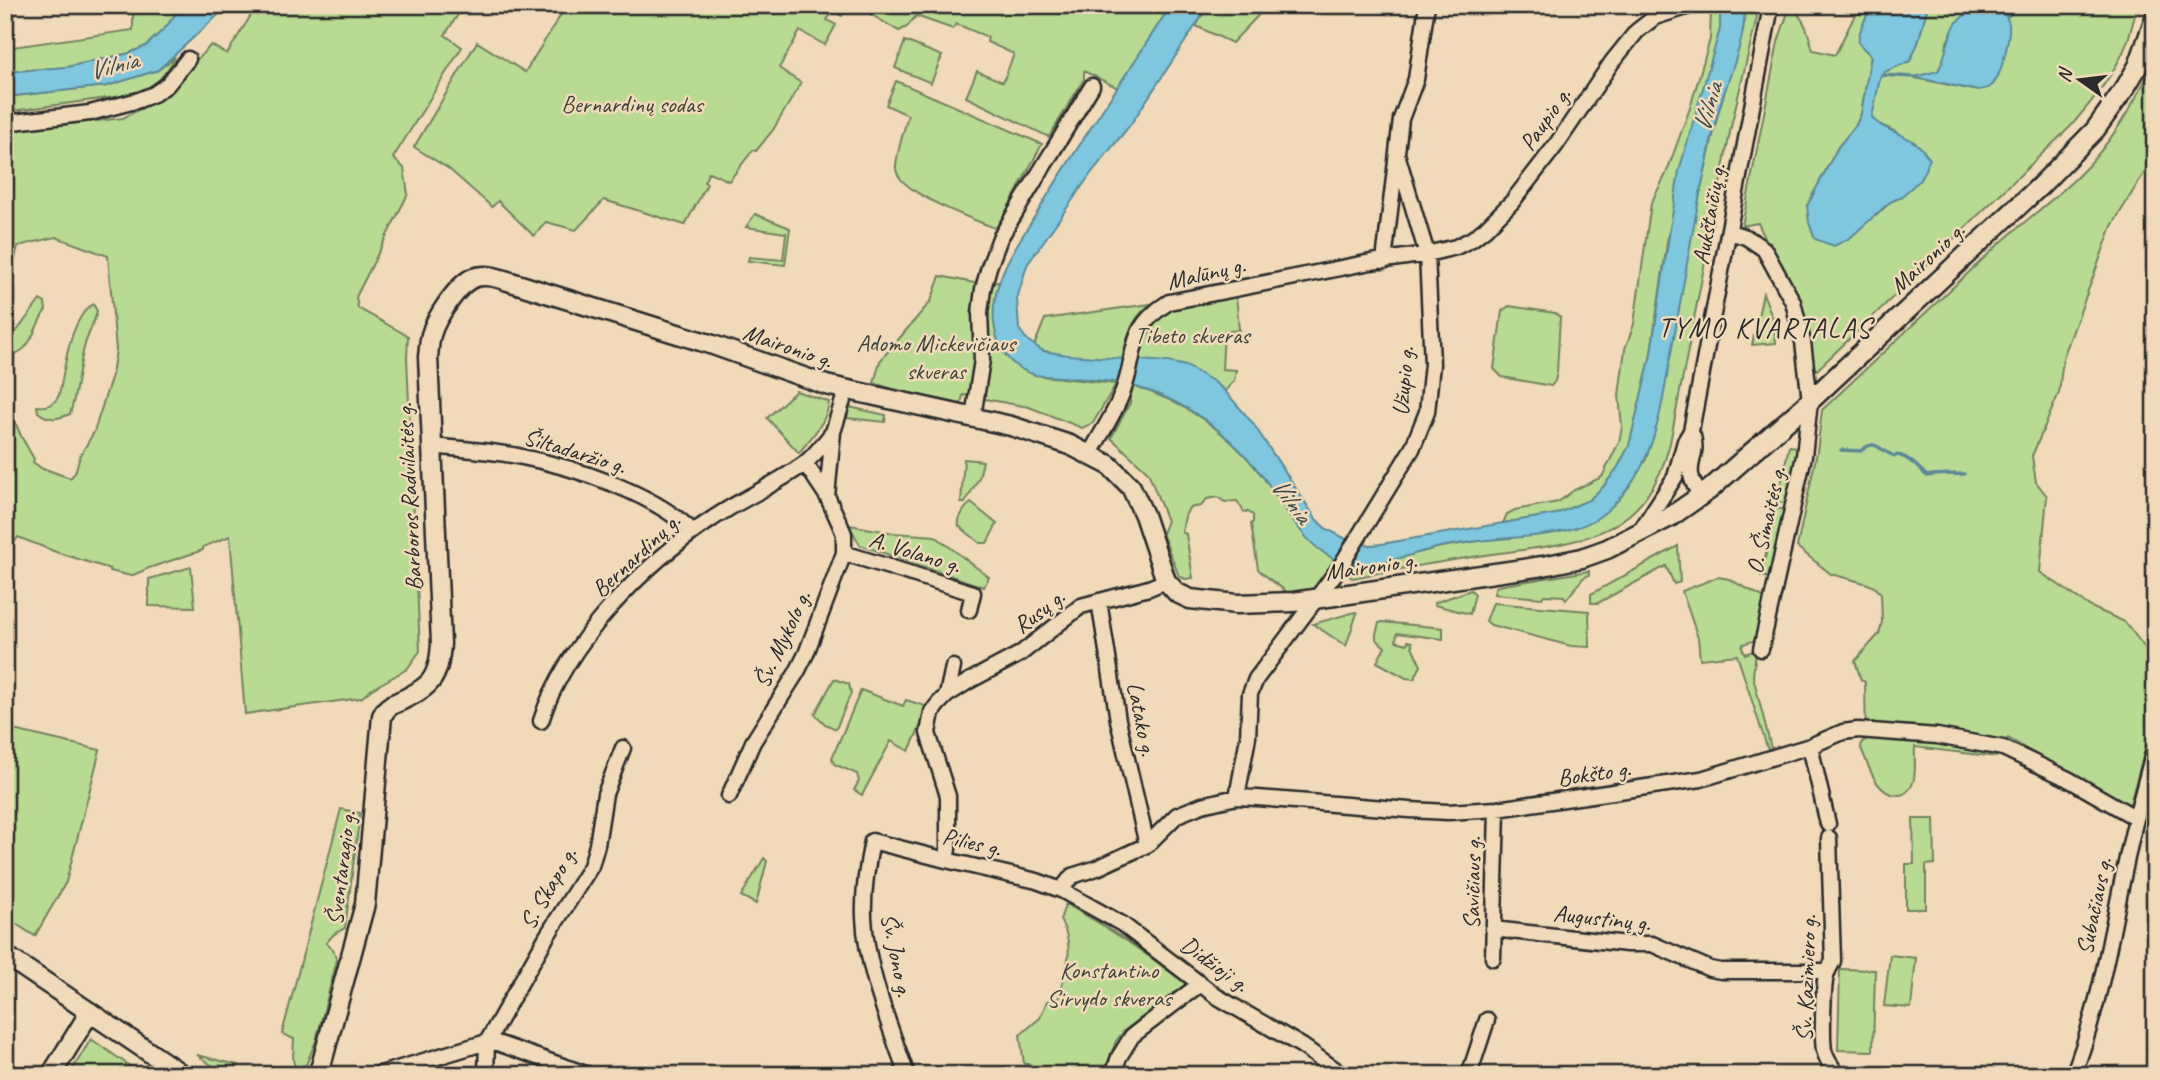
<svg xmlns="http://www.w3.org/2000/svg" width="2160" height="1080" font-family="Caveat,sans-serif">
<rect width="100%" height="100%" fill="#f1dab9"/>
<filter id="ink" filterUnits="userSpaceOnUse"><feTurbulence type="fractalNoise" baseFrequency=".0143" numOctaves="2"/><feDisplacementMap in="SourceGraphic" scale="14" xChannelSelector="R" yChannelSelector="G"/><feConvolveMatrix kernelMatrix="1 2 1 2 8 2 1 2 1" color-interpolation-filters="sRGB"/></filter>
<g filter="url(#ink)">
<path fill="#b9da93" stroke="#72825f" stroke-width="2" fill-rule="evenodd" d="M133 5H182L166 27 146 46 130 53 67 67 5 72V48L133 30Z
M263 5H268L279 12 284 5H464L445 35 462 47 393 158 404 168 408 194 356 297 358 308 408 336 407 358 420 651 407 669 372 689 361 698 245 714 230 536 203 547V550L149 568 131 576 110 571V569L56 552 18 537 14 543 5 539V398L21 436 34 459 33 462 44 470 45 469 70 478 75 473 80 456 94 432 112 375 116 350 108 256 56 237 18 246 10 279 5 280V131L123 118 158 100 211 45 227 54 253 12Z
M567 5H849L842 16 832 11 827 20 836 25 825 45 800 31 779 68 801 83 773 130 756 151 753 150 729 181 709 172 704 182 707 184 685 225 604 200 576 230 546 222 534 236 498 201 492 207 449 169 414 147 477 42 525 72Z
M855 5H1171L1118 88 1084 71V79L1049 137 966 97 977 71 1003 82 1014 54 987 42 988 37 956 24 953 29 916 16 907 27 899 31Z
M1209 5H1268L1232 43 1196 26Z
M1860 5H1872L1863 25 1860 44 1871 56 1861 114 1856 125 1838 147 1807 206 1876 216 1890 202 1902 197 1896 132 1874 122 1872 117 1877 86 1884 72 1910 61 1918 43 1928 5H2138C2134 18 2131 31 2127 43 2115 74 2092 101 2071 126L1817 370 1810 365 1807 325 1803 311 1793 286 1771 251 1758 223 1742 226 1778 42 1790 6C1805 19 1808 31 1813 50L1835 55ZM1958 21 1974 90 1915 78 1938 72 1945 59 1947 42Z
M1721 8 1720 29 1668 236 1650 359 1629 446 1618 467 1603 487 1589 500 1556 514 1503 523 1507 514 1515 510 1558 502 1574 490 1602 477 1619 442 1622 427 1619 395 1625 349 1634 324 1651 203 1666 174 1690 108 1710 39 1711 9Z
M1755 11 1757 17 1732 122 1670 443C1645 544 1570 543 1485 555 1440 562 1397 569 1353 578L1350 577 1347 572 1351 565 1374 564 1441 547 1491 539 1559 532 1621 495 1635 477 1646 459 1653 437 1666 380 1691 234 1718 114 1743 30 1745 12Z
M905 41 942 56 931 83 895 68Z
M175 57C161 83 151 90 122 96L5 112V97L107 86 158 70Z
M2155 60V155L2112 226 2063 358 2059 393 2032 456 2036 482 2047 496 2040 572 2091 607 2125 622 2155 661V714L2129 807 2128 809 2008 738 1996 757 1915 747C1914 758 1917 776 1912 785 1910 790 1905 794 1900 795 1876 797 1868 764 1861 748L1862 742 1866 740 1865 682 1861 680 1855 661 1879 634 1882 622 1881 594 1876 588 1868 584 1831 574 1797 547 1817 452 1822 410C1880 355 1939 300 1998 245 2024 221 2054 200 2079 175 2112 143 2136 101 2155 60Z
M896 81 1042 144 997 229C976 220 898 193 896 169 895 157 905 128 908 115L886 105Z
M755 214 790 228 785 265 748 261 749 257 783 260 786 233 746 227Z
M940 276 979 284 999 282C990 320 992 358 1033 374 1042 377 1052 377 1061 378 1079 380 1097 382 1116 384L1093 423 1082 428 1029 407 963 395 961 404 896 390 874 383 880 361 931 301Z
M1763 293 1773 319 1776 343 1752 345Z
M1236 294 1239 330 1224 332 1222 369 1236 370 1234 381 1225 391 1213 381 1137 360C1140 351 1141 341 1146 333 1162 301 1205 300 1236 294Z
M40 300 45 303 46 310C32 328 34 354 5 356V331L16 332Z
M93 304 97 311C94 324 87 335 84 348 78 370 77 392 70 414 58 419 49 421 38 412L37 406C49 407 54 405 59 395 65 369 69 319 93 304Z
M1150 304C1130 322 1128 333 1122 359 1094 357 1059 360 1034 346L1045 319Z
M1509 306 1555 313 1560 317 1557 372 1555 381 1551 386 1502 377 1494 369 1502 311Z
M1132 386C1184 401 1227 431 1260 473 1284 503 1300 539 1334 559L1324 578 1310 594 1290 595C1280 586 1268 579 1258 569L1251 524 1253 522V515L1248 512H1244L1237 501 1225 502 1217 497 1207 499 1201 506 1189 508 1185 516 1182 532 1186 534 1193 578 1185 579 1179 576 1162 533 1167 521 1148 472 1111 438 1130 403Z
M796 391 829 402C827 422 811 437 799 453L767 418Z
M849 407 886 415 885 422 847 418Z
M1789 446 1798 447 1786 503 1777 502Z
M964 459 983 461 979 478 965 503H961Z
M971 503 997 524 987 543H980L959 526C957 519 965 507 971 503Z
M1776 508 1785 510 1770 578 1761 576Z
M849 525 894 533 935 536 989 577 984 587 860 545Z
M1678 546 1680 582 1674 584 1666 566 1598 603H1591V594Z
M191 567 195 607 149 606V579Z
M1589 571V575L1583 578 1566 600 1564 596 1544 595 1542 598 1494 594 1495 588 1498 586Z
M1718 577 1729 579 1765 598 1756 640 1743 644 1742 648 1745 654 1753 651H1756L1753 676 1771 748 1768 750 1737 655 1700 659 1698 638 1682 591Z
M1471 590 1475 594 1470 614 1434 605V603Z
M1493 603 1589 611 1590 647 1571 646 1491 625 1486 621Z
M1355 612 1357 613 1346 646 1313 624Z
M1382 622 1443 628V639L1397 633 1396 641 1407 644 1408 641 1412 642V646L1421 666 1414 679 1406 678 1377 662 1385 647 1376 639V634L1379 623Z
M834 679 849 684 851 693 836 729 825 724 815 714Z
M861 690 903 706 906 700 929 707 909 751 891 741 862 795 854 790 859 781 857 774 834 764 832 758Z
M5 728 100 750 66 882 35 936 5 917Z
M341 809 360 813 345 928 334 934 326 943 333 949 337 960 316 1041 306 1065 295 1068 293 1059 294 1039 282 1034Z
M1913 819H1934L1935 864 1926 865V909H1906V864H1914Z
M764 858 767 861 756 904 741 896Z
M1065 905H1068C1110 928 1148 954 1186 984L1124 1031 1116 1041 1103 1075H1030L1029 1064H1024L1020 1035 1040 1018 1047 1001 1058 1000C1065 970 1077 948 1060 920Z
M1890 955 1916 958 1911 1008 1884 1006Z
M1840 969 1875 970 1873 1051 1838 1050Z
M91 1039 143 1075H69Z
M197 1055 238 1065 236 1075 224 1074Z"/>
<path fill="#7ec7de" stroke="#5d8996" stroke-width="2" d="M182 5H229L158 70 107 86 5 97V72L67 67 130 53 146 46 166 27Z
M1171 5H1209L1131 124 1092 172 1027 265 1017 299 1019 329 1027 340 1043 351 1068 355 1168 362 1186 366 1213 381 1225 391 1252 422 1316 519 1325 528 1346 539 1370 545 1381 544 1556 514 1589 500 1603 487 1618 467 1629 446 1650 359 1679 171 1720 29V5H1744C1748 35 1728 79 1719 108 1712 133 1708 159 1702 184 1690 240 1682 297 1671 353 1665 387 1660 425 1646 457 1637 480 1615 508 1594 520 1561 539 1509 536 1471 542 1460 544 1448 545 1436 548 1410 554 1369 571 1344 563 1303 550 1285 504 1260 473 1229 433 1185 400 1136 387 1107 379 1066 378 1035 375 994 363 987 319 999 283 1008 254 1028 229 1043 203 1084 136 1129 71 1171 5Z
M1872 5H1928L1918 43 1910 61 1884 72 1880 78 1872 117C1879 129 1906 134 1918 145 1923 149 1926 155 1930 159L1920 180 1901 197 1890 202 1850 238 1834 246 1815 239 1809 223 1807 206 1838 147 1856 125 1861 114 1871 56C1868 52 1861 47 1859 43 1856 34 1868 13 1872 5Z
M1985 8 2001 10C2005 15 2008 18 2009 24 2010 38 2001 80 1990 87 1985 90 1979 90 1974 90L1914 77 1938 71C1953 43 1944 15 1985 8Z"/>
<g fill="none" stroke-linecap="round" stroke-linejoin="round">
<path stroke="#5d8996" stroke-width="3.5" d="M2019 6 2020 5
M2007 16 2015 10
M1882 75 1914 77
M1841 450 1861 451C1875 439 1877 448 1890 454 1899 459 1892 453 1901 456 1912 459 1920 470 1927 476 1940 473 1951 475 1964 474"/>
<defs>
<path id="minor" d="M5 123 90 113 139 100 154 94 167 85 188 59
M1729 232 1746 237 1764 249 1793 302 1803 342 1810 401 1804 456 1761 649
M1384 261 1401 119 1416 79 1427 5
M973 417 982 360 980 313 983 289 989 267 1000 238 1092 86
M1693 436C1700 462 1679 464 1701 496
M432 448 442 447C469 450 496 451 522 457 574 467 656 494 693 532
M1090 454C1100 435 1113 416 1121 396 1139 355 1124 330 1169 302L1371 262 1427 254 1456 247 1472 239 1485 229 1512 202 1556 145 1612 62 1637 31 1655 17 1693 5
M827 496 833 432 846 391
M1639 533 1675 477 1685 441 1691 431 1771 6
M844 553 973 593 969 610
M1099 601 1118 720 1147 845
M947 695 953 667
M541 721C565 643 645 563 712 519 741 499 775 485 804 464 815 455 824 443 833 432
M1810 746 1828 824
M729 796 753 742 797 672 806 654 844 553V534L839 522 827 496 805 463
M1237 797 1248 737 1250 694 1256 679 1340 567 1412 449 1427 412 1432 364 1427 254 1397 154
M1829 838 1833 961C1831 966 1827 970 1826 976 1823 988 1822 1038 1824 1050 1826 1060 1832 1067 1838 1075
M946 860 948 849V796L928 733 932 712 939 703 947 695 969 681 1020 654 1081 606 1149 588 1166 581
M1061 890 1072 876 1097 868 1147 845 1177 815 1202 805 1219 801 1237 797 1257 798 1410 810 1448 812 1497 809 1701 779 1810 746 1843 732 1858 730 1937 736 2003 748 2068 779 2129 814 2137 816
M1493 929 1627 944H1652L1710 969 1721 971H1828
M1493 958 1497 809
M377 1075 487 1042 497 1043 589 1075
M486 1075 487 1042 547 936 591 866 597 845 605 794 623 748
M907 1075C890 1026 866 969 864 917 863 893 867 865 872 841L946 860 1037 881 1061 890 1122 924 1216 996 1302 1046 1343 1075
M1113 1075 1119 1057 1132 1036 1200 984
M1469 1075 1487 1020
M2073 1075C2103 999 2113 918 2131 840 2138 808 2147 777 2155 746"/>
<path id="major" d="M5 955 183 1075
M51 1075 90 1012
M317 1075 321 1066 365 904 382 716C386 708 390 705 398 702 430 687 439 680 441 643L428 357C429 350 429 342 431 335 435 319 458 284 473 278 485 273 499 278 511 282L713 345 826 385 1011 426 1070 445 1109 465 1131 487 1144 515 1166 581 1177 593 1190 599 1237 604 1293 602 1543 566 1582 558 1607 549 1670 517 1709 490 1810 401 2040 186 2095 130 2125 88 2138 66 2155 18"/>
</defs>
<use href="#minor" stroke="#2b2b2b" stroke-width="19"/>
<use href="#major" stroke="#2b2b2b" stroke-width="23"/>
<use href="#minor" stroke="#f1dab9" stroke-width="14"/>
<use href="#major" stroke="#f1dab9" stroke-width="18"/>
</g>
</g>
<g text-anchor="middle" stroke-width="5" stroke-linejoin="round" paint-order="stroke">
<g font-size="24" fill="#40453b" stroke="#f1dab9">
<text x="632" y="112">Bernardinų sodas</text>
<text x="1192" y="343">Tibeto skveras</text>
<text x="936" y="351">Adomo Mickevičiaus<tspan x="936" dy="28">skveras</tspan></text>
<text x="1109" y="978">Konstantino<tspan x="1109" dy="28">Sirvydo skveras</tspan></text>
</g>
<g font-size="24" fill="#2b2b2b" stroke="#f1dab9">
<text transform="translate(1545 119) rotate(-55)" y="8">Paupio g.</text>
<text transform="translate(1709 214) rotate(-80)" y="8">Aukštaičių g.</text>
<text transform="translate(1927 258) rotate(-43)" y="8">Maironio g.</text>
<text transform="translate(1206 273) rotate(-13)" y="8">Malūnų g.</text>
<text transform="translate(788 346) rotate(19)" y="8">Maironio g.</text>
<text transform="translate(1403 381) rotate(-85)" y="8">Užupio g.</text>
<text transform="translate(575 451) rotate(17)" y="8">Šiltadaržio g.</text>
<text transform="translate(409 497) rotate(-93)" y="8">Barboros Radvilaitės g.</text>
<text transform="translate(1766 520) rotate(-77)" y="8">O. Šimaitės g.</text>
<text transform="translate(915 552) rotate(17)" y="8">A. Volano g.</text>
<text transform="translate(636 555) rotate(-43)" y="8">Bernardinų g.</text>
<text transform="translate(1371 566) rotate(-8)" y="8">Maironio g.</text>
<text transform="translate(1039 611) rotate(-37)" y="8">Rusų g.</text>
<text transform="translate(782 639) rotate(-65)" y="8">Šv. Mykolo g.</text>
<text transform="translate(1142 719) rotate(79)" y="8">Latako g.</text>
<text transform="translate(1594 773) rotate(-8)" y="8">Bokšto g.</text>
<text transform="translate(972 842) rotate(13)" y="8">Pilies g.</text>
<text transform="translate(341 868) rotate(-83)" y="8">Šventaragio g.</text>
<text transform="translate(1472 883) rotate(-89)" y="8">Savičiaus g.</text>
<text transform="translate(548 888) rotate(-60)" y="8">S. Skapo g.</text>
<text transform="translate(2094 906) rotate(-78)" y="8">Subačiaus g.</text>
<text transform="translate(1602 918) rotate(6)" y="8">Augustinų g.</text>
<text transform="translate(897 955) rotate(79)" y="8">Šv. Jono g.</text>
<text transform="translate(1215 964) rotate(36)" y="8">Didžioji g.</text>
<text transform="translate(1806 978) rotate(-88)" y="8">Šv. Kazimiero g.</text>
</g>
<g font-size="26" font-style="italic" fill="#3c4a4f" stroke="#f1dab9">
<text transform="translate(113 65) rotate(-14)" y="9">Vilnia</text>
<text transform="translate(1707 107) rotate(-74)" y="9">Vilnia</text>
<text transform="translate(1292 500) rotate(53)" y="9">Vilnia</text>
</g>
<g font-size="28" letter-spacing="2" fill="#2b2b2b" stroke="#f1dab9">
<text x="1765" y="337">TYMO KVARTALAS</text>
</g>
</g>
<rect width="2160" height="1080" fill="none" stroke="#f1dab9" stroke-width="28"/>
<rect x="14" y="14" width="2132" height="1052" fill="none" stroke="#2b2b2b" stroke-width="2.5" filter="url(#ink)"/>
<g transform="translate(2080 80) rotate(284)" stroke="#f1dab9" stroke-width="5" paint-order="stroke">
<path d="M0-5L12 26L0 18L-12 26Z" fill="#2b2b2b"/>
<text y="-10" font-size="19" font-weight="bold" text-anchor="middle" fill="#2b2b2b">N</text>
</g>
</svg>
